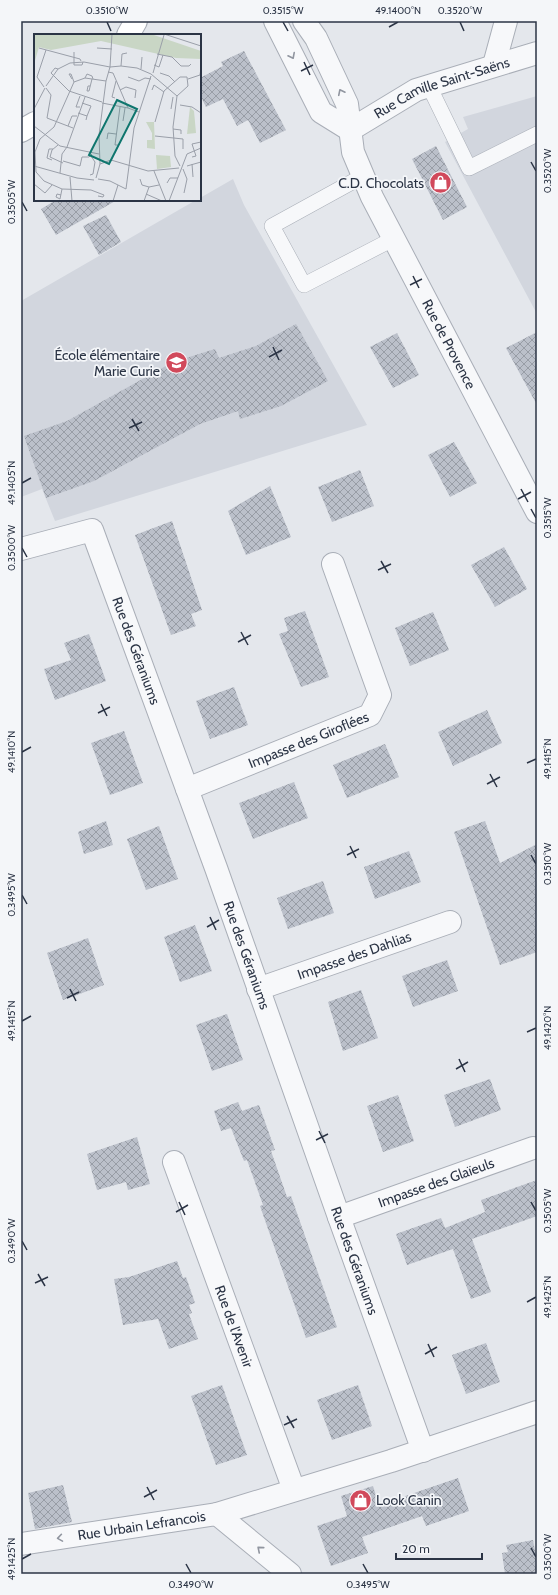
<svg xmlns="http://www.w3.org/2000/svg" width="558" height="1595" font-family="Cabin,sans-serif">
<defs>
<pattern id="building-cross-hatch" width="8" height="8" patternUnits="userSpaceOnUse"><rect width="8" height="8" fill="#bbc0ca"/><path d="M0 0l8 8M0 8l8-8" fill="none" stroke="#989da6"/></pattern>
</defs>
<rect width="100%" height="100%" fill="#e4e7ec"/>
<path fill="#d2d6de" d="M537 96V314L445 142 468 129 463 117Z
M233 179 244 205 367 425 55 521 42 489 21 497V301L196 200H200V198Z"/>
<path fill="url(#building-cross-hatch)" d="M244 51 286 130 260 143 248 120 237 126 223 99 206 107 200 95V78L223 66 221 62Z
M436 146 467 207 443 220 412 159Z
M56 200H117L56 235 41 209Z
M106 215 121 242 99 255 83 226Z
M296 324 328 381 281 406 240 419 238 411 200 424 94 481 46 498 24 436 67 421 173 362 215 349 219 358 256 346Z
M537 332V405L506 348Z
M397 333 419 375 393 388 370 347Z
M454 442 477 483 450 497 428 455Z
M360 470 374 506 332 522 318 487Z
M270 486 291 537 246 555 228 511Z
M172 521 202 610 191 614 196 626 171 635 135 535Z
M504 547 527 589 495 607 471 565Z
M305 611 329 677 301 687 279 634 288 631 284 618Z
M433 612 449 650 410 666 395 628Z
M89 634 106 681 55 700 44 669 71 660 64 643Z
M234 687 248 725 210 739 196 701Z
M487 710 502 743 453 766 438 732Z
M124 731 143 783 110 795 91 743Z
M385 744 399 777 347 798 333 765Z
M294 782 308 818 253 839 239 803Z
M106 821 113 845 84 854 78 832Z
M485 821 500 863 537 844V952L500 965 454 832Z
M159 826 178 879 146 890 127 839Z
M409 851 421 882 375 899 364 867Z
M323 881 334 913 288 929 277 898Z
M195 925 212 971 180 982 164 937Z
M88 938 104 985 63 1000 47 953Z
M447 960 458 991 413 1007 402 976Z
M361 990 378 1038 343 1051 328 1002Z
M227 1014 243 1060 212 1071 196 1025Z
M490 1079 501 1110 455 1127 444 1095Z
M398 1095 414 1141 383 1152 367 1106Z
M238 1102 242 1111 259 1105 275 1150 271 1151 287 1197 291 1196 337 1327 306 1338 260 1206 263 1205 247 1160 244 1161 231 1128 221 1131 214 1111Z
M137 1137 150 1184 128 1190 126 1182 97 1190 87 1154Z
M537 1180V1216L472 1239 491 1292 471 1299 453 1249 407 1265 396 1234 441 1218 445 1228 485 1212 481 1200Z
M177 1261 183 1278 186 1277 195 1303 189 1305 192 1313 189 1314 198 1339 169 1349 158 1319 123 1325 114 1279 129 1277Z
M486 1343 500 1382 466 1394 452 1355Z
M222 1385 247 1455 216 1465 191 1396Z
M358 1385 372 1426 332 1440 317 1400Z
M458 1478 469 1511 426 1526 422 1516 362 1537 368 1553 331 1566 317 1526 347 1516 341 1496 373 1486 379 1505Z
M63 1485 72 1522 35 1529 28 1493Z
M533 1540 537 1561V1574H505L502 1553 508 1552 506 1545Z"/>
<g fill="none" stroke-linecap="round" stroke-linejoin="round">
<defs>
<path id="lane" d="M429 86 469 168 537 134
M363 176 272 226 304 285 393 239"/>
<g id="street">
<path d="M275 21 321 112 350 130"/>
<path id="s1" d="M304 21 316 38 347 104 353 152 372 197 537 512"/>
<path d="M494 65 506 21"/>
<path id="s2" d="M350 130 416 90 537 53"/>
<path id="s3" d="M21 549 92 530 216 868 339 1217 423 1451"/>
<path id="s4" d="M187 789 370 715 380 695 333 564"/>
<path id="s5" d="M258 989 450 922"/>
<path id="s6" d="M174 1162 294 1490"/>
<path id="s7" d="M339 1217 533 1148"/>
<path d="M217 1514 391 1461 537 1412"/>
<path id="s8" d="M21 1544 217 1514 290 1574"/>
</g>
<path id="secondary" d="M128 35 136 21
M21 131 35 123"/>
</defs>
<use href="#lane" stroke="#a9aeb7" stroke-width="16"/>
<use href="#street" stroke="#a9aeb7" stroke-width="24"/>
<use href="#secondary" stroke="#a9aeb7" stroke-width="24"/>
<use href="#lane" stroke="#f7f8fa" stroke-width="15"/>
<use href="#street" stroke="#f7f8fa" stroke-width="22"/>
<use href="#secondary" stroke="#fff" stroke-width="22"/>
</g>
<defs><path id="oneway-chevron" d="M-2-3.5L2.5 0L-2 3.5" fill="none" stroke-width="1.6" stroke-linecap="round" stroke-linejoin="round"/></defs>
<g stroke="#9196a0">
<use href="#oneway-chevron" transform="translate(292 56) rotate(63)"/>
<use href="#oneway-chevron" transform="translate(341 92) rotate(-116)"/>
<use href="#oneway-chevron" transform="translate(60 1538) rotate(171)"/>
<use href="#oneway-chevron" transform="translate(260 1549) rotate(-140)"/>
</g>
<path fill="none" stroke="#2b3445" stroke-width="1.5" d="M107 22 111 31M283 22 288 31M460 22 464 31M389 27 398 22M304 62 310 75M301 71 313 65M531 162 536 171M22 202 27 211M413 276 419 288M410 285 422 279M273 347 279 360M269 357 282 350M132 419 139 431M129 428 142 422M22 483 31 478M521 489 528 502M518 499 531 492M531 509 536 518M22 548 27 557M381 561 388 573M378 570 391 564M241 632 248 645M238 642 251 635M101 704 107 716M98 713 110 707M22 752 31 747M527 763 536 759M490 774 497 787M487 784 500 777M350 846 356 858M347 855 359 849M531 855 536 864M22 895 27 904M210 917 216 930M207 927 219 920M70 989 76 1001M67 998 79 992M22 1021 31 1016M527 1032 536 1028M459 1059 465 1072M456 1069 468 1062M319 1131 325 1143M316 1140 328 1134M179 1202 185 1215M531 1202 536 1211M176 1212 188 1205M22 1241 27 1250M38 1274 45 1286M35 1283 48 1277M527 1302 536 1297M428 1344 434 1357M425 1354 437 1347M287 1416 294 1428M284 1425 297 1419M147 1487 154 1500M144 1497 157 1490M531 1548 536 1557M22 1559 31 1554M186 1564 191 1573M363 1564 368 1573"/>
<defs>
<symbol id="shop-disc" viewBox="-11 -11 22 22"><circle r="9.5" fill="#d1495b" stroke="#f4f6f9"/><path d="M-5-2.5h2.3a2.7 3.5 0 0 1 5.4 0H5L5.5 6h-11ZM-1.5-2.5h3a1.5 2.3 0 0 0-3 0Z" fill="#fff"/></symbol>
<symbol id="school-disc" viewBox="-11 -11 22 22"><circle r="9.5" fill="#d1495b" stroke="#f4f6f9"/><path d="M0-5L7-2L0 1L-7-2ZM-4 1L0 2.5L4 1V4Q0 6-4 4Z" fill="#fff"/></symbol>
</defs>
<g fill-rule="evenodd">
<use href="#shop-disc" x="428" y="170" width="25" height="25"/>
<use href="#school-disc" x="164" y="350" width="25" height="25"/>
<use href="#shop-disc" x="348" y="1488" width="25" height="25"/>
</g>
<g text-anchor="middle" stroke-width="3.5" stroke-linejoin="round" paint-order="stroke">
<g font-size="14" fill="#2b3445" stroke="#f4f6f9">
<text dy="5" stroke="none"><textPath href="#s2" startOffset="102">Rue Camille Saint-Saëns</textPath></text>
<text dy="5" stroke="none"><textPath href="#s1" startOffset="357">Rue de Provence</textPath></text>
<text dy="5" stroke="none"><textPath href="#s3" startOffset="202">Rue des Géraniums</textPath></text>
<text dy="5" stroke="none"><textPath href="#s4" startOffset="131">Impasse des Giroflées</textPath></text>
<text dy="5" stroke="none"><textPath href="#s3" startOffset="526">Rue des Géraniums</textPath></text>
<text dy="5" stroke="none"><textPath href="#s5" startOffset="102">Impasse des Dahlias</textPath></text>
<text dy="5" stroke="none"><textPath href="#s7" startOffset="103">Impasse des Glaïeuls</textPath></text>
<text dy="5" stroke="none"><textPath href="#s3" startOffset="850">Rue des Géraniums</textPath></text>
<text dy="5" stroke="none"><textPath href="#s6" startOffset="175">Rue de l'Avenir</textPath></text>
<text dy="5" stroke="none"><textPath href="#s8" startOffset="122">Rue Urbain Lefrancois</textPath></text>
</g>
<g font-size="14" fill="#2b3445" stroke="#f4f6f9" text-anchor="end">
<text x="424" y="188">C.D. Chocolats</text>
<text x="160" y="360">École élémentaire<tspan x="160" dy="16">Marie Curie</tspan></text>
<text x="376" y="1505" text-anchor="start">Look Canin</text>
</g>
</g>
<g transform="translate(34 34)">
<rect width="167" height="167" fill="#e4e7ec"/>
<path d="M112 88H120L121 115 113 114V106H118V99ZM122 121 136 122 137 133 123 135Z" fill="#c9d6c5"/>
<path d="M0 0H117L167 17V25L142 24 67 7 17 16 5 13 0 30Z" fill="#c9d6c5"/>
<path d="M156 73 160 77 162 99 153 100Z" fill="#c9d6c5"/>
<path fill="none" stroke="#9a9fa9" stroke-width="1" d="M130 0 167 12M5 14 46 25 47 27M63 14 78 15M40 18V31H48L49 28M123 20 138 23 147 32H155L157 30M120 31 125 33 129 21M87 32 88 20 93 19M24 35 21 34 17 39 35 57 68 68M107 35 108 23M74 38 79 39 94 74 105 78M119 39 130 1M126 39 135 42 141 48M94 43 105 47 111 44 117 45M51 44 53 40 58 42 59 45M38 45 35 40H37L40 48M154 45 166 41 167 34M12 52 24 35 36 29 50 28 76 33 78 0M56 52H54L53 57H55L58 45M10 53 3 43 12 16M12 54 17 61 13 84 39 94M86 56 92 53 102 56 101 64M118 56 120 51 130 58M46 62 42 73H46M81 64 78 63 82 47M48 69 57 72 53 82M68 69 94 74M146 71 158 73 167 79M0 75 11 54M137 75 139 63M44 79 53 82 52 86M89 87 91 74M121 88 130 57 146 43H153L154 52 143 62M0 92 26 112 65 120M34 92 38 82H43M139 95 147 96V100M121 102 149 105V115M73 105 74 99 82 100M24 111 18 116 16 123 29 129M85 111H81L86 73M158 123 162 122 158 110 167 108M18 126 13 124 15 115H19M29 127 46 132 48 123H55L58 120M66 130 77 126 114 137 145 134M158 130 159 143M0 132 43 144 60 146M153 132 167 128M149 135 153 145 150 159M120 137 132 167M26 139 28 120 33 113 51 63M56 141 59 140 61 128 57 122M36 143 38 167M62 144 66 130 65 101 72 47 76 33 87 32 103 34 117 40 143 62 139 93 141 122 146 132M64 145 76 147 92 155 100 94 117 42M106 145 108 151 115 153M133 149 136 144H144M0 150 11 159 18 151M112 160 128 167M27 161 23 160 22 163 26 165 28 155M64 162 69 163 70 161 57 156 28 155 10 147 2 138 1 118 6 105 20 93 40 48 51 44 72 47M79 167 84 151M110 167 115 153 125 151M135 167 153 120 167 114"/>
<path fill="#0f766e" fill-opacity="0.15" stroke="#0f766e" stroke-width="2" d="M83 66 103 75 75 130 55 121Z"/>
<rect width="167" height="167" fill="none" stroke="#2b3445" stroke-width="2"/>
</g>
<rect width="558" height="1595" fill="none" stroke="#f4f6f9" stroke-width="44"/>
<path d="M396 1553v6h86v-6" fill="none" stroke="#2b3445" stroke-width="2"/>
<text x="402" y="1553" font-size="12" fill="#2b3445" stroke="#f4f6f9" stroke-width="3" paint-order="stroke">20 m</text>
<rect x="22" y="22" width="514" height="1551" fill="none" stroke="#2b3445" stroke-width="1.5"/>
<g font-size="10" text-anchor="middle" fill="#2b3445">
<text x="107" y="14">0.3510°W</text>
<text x="283" y="14">0.3515°W</text>
<text x="398" y="14">49.1400°N</text>
<text x="460" y="14">0.3520°W</text>
<text transform="translate(547 171) rotate(-90)" y="4">0.3520°W</text>
<text transform="translate(11 202) rotate(-90)" y="4">0.3505°W</text>
<text transform="translate(11 483) rotate(-90)" y="4">49.1405°N</text>
<text transform="translate(547 518) rotate(-90)" y="4">0.3515°W</text>
<text transform="translate(11 548) rotate(-90)" y="4">0.3500°W</text>
<text transform="translate(11 752) rotate(-90)" y="4">49.1410°N</text>
<text transform="translate(547 759) rotate(-90)" y="4">49.1415°N</text>
<text transform="translate(547 864) rotate(-90)" y="4">0.3510°W</text>
<text transform="translate(11 895) rotate(-90)" y="4">0.3495°W</text>
<text transform="translate(11 1021) rotate(-90)" y="4">49.1415°N</text>
<text transform="translate(547 1028) rotate(-90)" y="4">49.1420°N</text>
<text transform="translate(547 1211) rotate(-90)" y="4">0.3505°W</text>
<text transform="translate(11 1241) rotate(-90)" y="4">0.3490°W</text>
<text transform="translate(547 1297) rotate(-90)" y="4">49.1425°N</text>
<text transform="translate(547 1557) rotate(-90)" y="4">0.3500°W</text>
<text transform="translate(11 1559) rotate(-90)" y="4">49.1425°N</text>
<text x="191" y="1588">0.3490°W</text>
<text x="368" y="1588">0.3495°W</text>
</g>
</svg>
